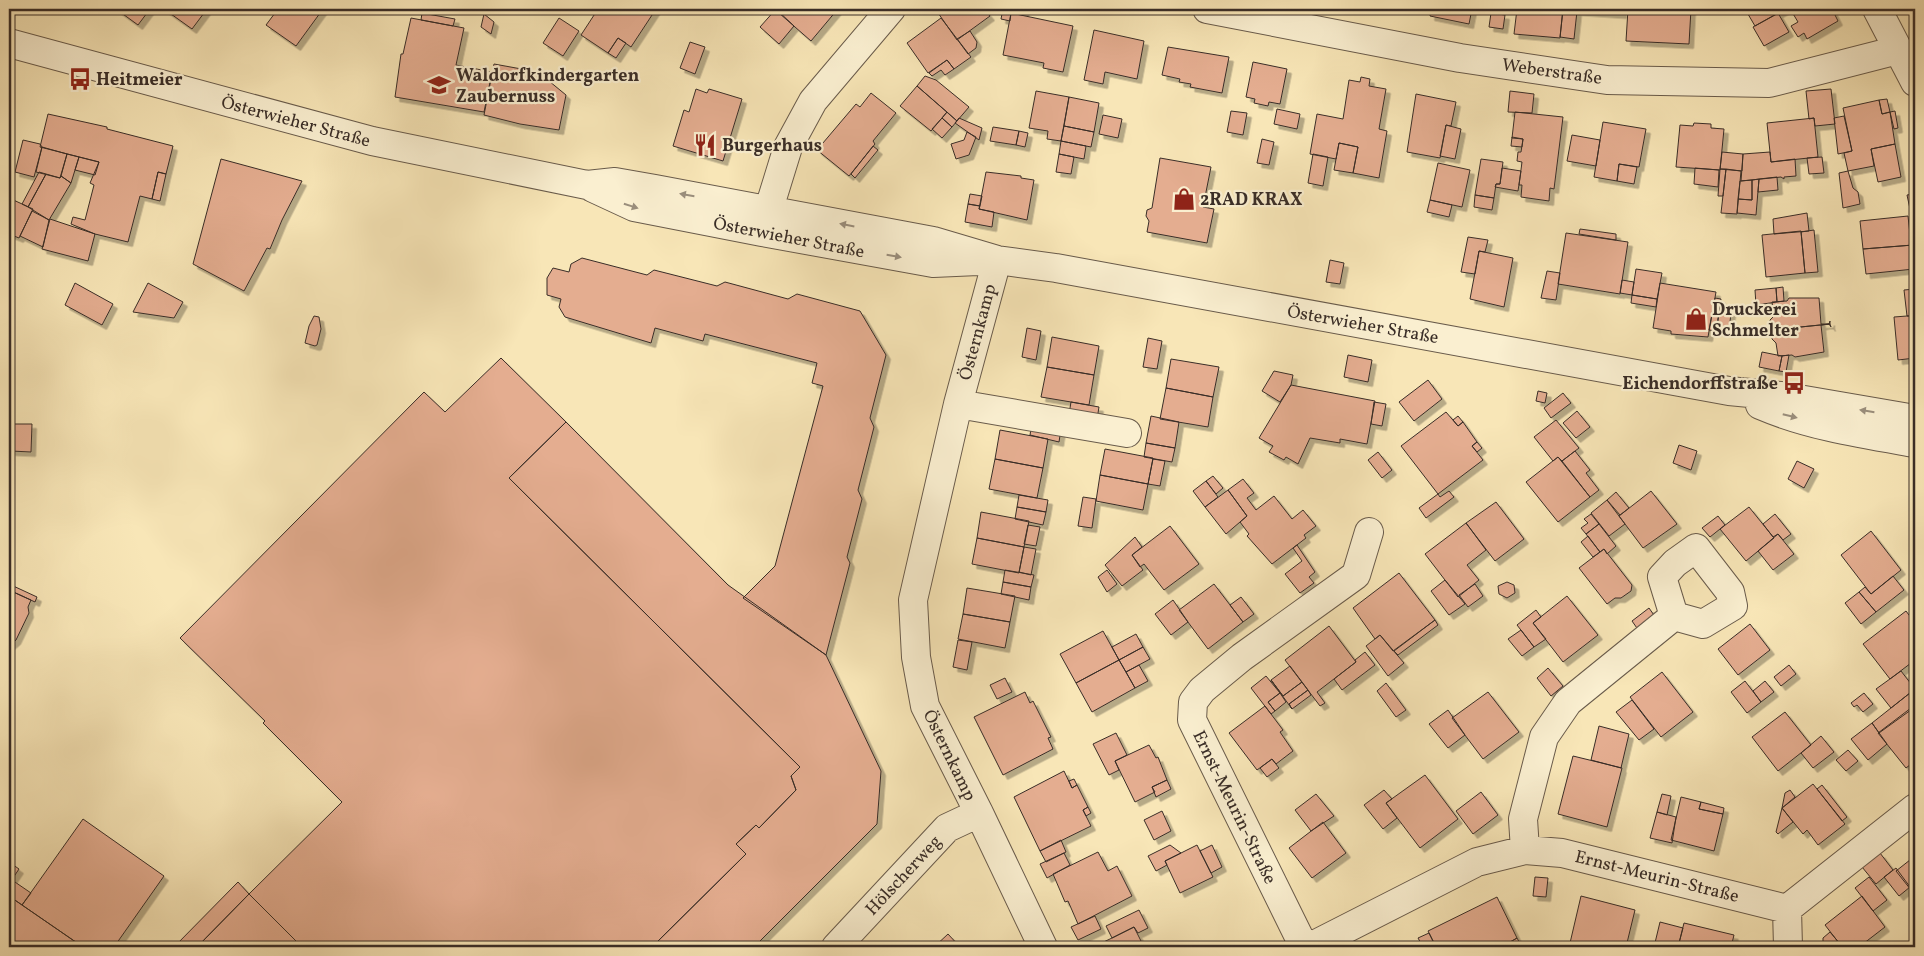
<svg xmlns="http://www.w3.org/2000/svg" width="1924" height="956" font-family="Vollkorn,serif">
<defs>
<filter id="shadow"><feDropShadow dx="4.5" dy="4.5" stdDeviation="0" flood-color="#0004"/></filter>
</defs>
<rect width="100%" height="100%" fill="#f8e6b7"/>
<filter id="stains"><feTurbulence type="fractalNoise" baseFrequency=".004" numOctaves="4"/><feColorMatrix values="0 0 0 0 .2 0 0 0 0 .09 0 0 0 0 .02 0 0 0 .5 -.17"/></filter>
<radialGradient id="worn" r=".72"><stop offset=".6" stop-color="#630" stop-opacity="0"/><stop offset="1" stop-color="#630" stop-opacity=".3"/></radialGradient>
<path fill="#e4ad90" stroke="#392d27" filter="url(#shadow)" d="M116 9H150L138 25Z
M164 9H207L192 29Z
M278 9H323L296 46 266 25Z
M598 9H656L631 47 618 38 608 53 581 35Z
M776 9 794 26 779 44 760 27Z
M783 9H836L837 10 811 41 779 13Z
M938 9H984L990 16 957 40 936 10Z
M1003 9H1025L1023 15 1011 13 1010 21 1001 19Z
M1431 9H1472L1469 24 1430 16Z
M1517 9H1563L1560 38 1514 34Z
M1563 9H1622V14L1577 11 1574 39 1560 37Z
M1628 9H1691L1689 44 1626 41Z
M1745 9H1786L1755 26Z
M1797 9H1832L1838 21 1807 39 1804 33 1798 37 1791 26 1798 22 1792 12Z
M422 13 455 19 453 26 421 20Z
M1011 13 1073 26 1063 72 1043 68 1044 63 1003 55Z
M1491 13 1505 15 1503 29 1489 27Z
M1778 13 1789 32 1764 46 1753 27Z
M484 14 494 22 491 34 481 27Z
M411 18 464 28 456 65 492 72 484 112 395 97 401 54H403Z
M559 18 579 31 563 56 543 43Z
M941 18 971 57 954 69 947 60 928 73 907 43Z
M1094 30 1144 41 1137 79 1105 72 1103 84 1084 80Z
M970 31 977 42 976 48 968 54 957 39Z
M618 38 626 43 616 58 608 53Z
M690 42 705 47 695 74 680 68Z
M1168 47 1229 57 1222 93 1190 87 1191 84 1179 82 1180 79 1162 75Z
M947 60 954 69 945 75 941 70 932 76 929 73Z
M1253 62 1287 69 1280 104 1269 102 1268 106 1254 103 1255 99 1246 97Z
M494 64 538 72 566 95 559 130 520 124 484 115Z
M925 76 936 80 969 107 957 121 917 86Z
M1361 77 1370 79 1369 86 1386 89 1379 129 1387 131 1379 178 1353 173 1358 147 1339 143 1336 159 1310 154 1317 114 1343 119 1349 80 1360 82Z
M917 86 947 112 931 131 900 106Z
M696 89 707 93 709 89 742 99 723 161 673 146 684 110 689 112Z
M1831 89 1835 124 1815 126 1814 118 1809 119 1806 91Z
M1036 91 1069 97 1061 141 1047 139 1048 131 1029 128Z
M1510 91 1534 94 1532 113 1508 112Z
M871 93 896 113 873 141 875 144 849 176 817 150 856 104 860 107Z
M1416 94 1456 102 1451 126 1446 125 1440 158 1407 152Z
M1069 97 1099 103 1094 132 1064 126Z
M1887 99 1890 112 1882 114 1879 100Z
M1879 100 1882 114 1890 112 1895 144 1871 149 1874 166 1848 171 1844 153 1852 151 1843 108Z
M1277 109 1300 114 1297 129 1274 124Z
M1231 111 1247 113 1243 135 1227 132Z
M1895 111 1898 128 1894 129 1890 112Z
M947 112 957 121 952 127 942 118Z
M1515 112 1563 117 1554 189 1550 188 1549 201 1521 197 1522 185H1519L1522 162 1517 161 1518 152H1521L1523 139 1512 138Z
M48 114 107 127V129L173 146 166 174 158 172 152 199 140 196 128 242 95 234 71 224 73 217 85 220 94 185 90 183 99 162 40 147Z
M1103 115 1122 119 1118 138 1099 134Z
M1844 116 1852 151 1838 154 1834 118Z
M942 118 952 127 942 138 932 129Z
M959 118 982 128 979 140 955 123Z
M1814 118 1818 157 1771 162 1767 123Z
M1603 122 1646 129 1639 167 1619 164 1617 181 1594 177Z
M1694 123 1711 124V128L1724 129 1720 170 1676 167 1680 125 1693 126Z
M1446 125 1461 129 1455 159 1440 156Z
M1064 126 1094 132 1091 147 1061 141Z
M993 127 1019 131 1016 145 990 141Z
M1019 131 1028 133 1025 147 1016 145Z
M967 132 976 137 969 155 956 159 951 144 964 140Z
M1572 135 1600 140 1596 166 1567 161Z
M1512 137 1523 139 1522 147 1511 146Z
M1262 139 1274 142 1269 165 1257 163Z
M23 140 40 144 42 147 34 177 15 172Z
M1061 141 1086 146 1084 159 1059 154Z
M1339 143 1358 147 1353 173 1334 170Z
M1895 144 1901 177 1878 182 1871 149Z
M873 146 878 150 855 178 851 174Z
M42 147 67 154 60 178 36 172Z
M1722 152 1743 154 1742 171 1720 169Z
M1770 152 1771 162 1795 159 1796 176 1784 177V179L1781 177 1741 181 1743 154Z
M67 154 79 157 71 183 61 176Z
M1059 154 1074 157 1071 174 1056 172Z
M1313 154 1328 157 1323 186 1308 183Z
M79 157 99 162 95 175 75 170Z
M1822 157 1824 173 1809 174 1807 158Z
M1160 158 1211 167 1203 207 1214 209 1207 243 1147 232 1149 221 1146 216 1147 210 1152 208Z
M221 159 302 181 282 220 270 249 267 248 244 291 193 264Z
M1481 159 1503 162 1500 184H1496L1494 198 1475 195Z
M1438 163 1470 170 1462 207 1430 200Z
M1619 164 1637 167 1634 184 1617 181Z
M1502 168 1521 171 1518 191 1495 187 1496 184H1500Z
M1695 168 1719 170 1718 187 1694 184Z
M1720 169H1726L1723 196H1718Z
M1726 169 1741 171 1737 214 1721 213Z
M1848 171 1853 188 1858 192 1860 204 1843 208 1839 173Z
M39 172 46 174 28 207 22 204Z
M158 172 166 174 160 201 152 199Z
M986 172 1021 176V178L1034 180 1027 220 979 209Z
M46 174 60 178 61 176 71 183 49 220 28 207Z
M1777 177 1778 190 1758 192 1759 179Z
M1759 179 1756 215 1737 213 1738 199 1752 200V180Z
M1752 180V200L1738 199 1740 181Z
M970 194 982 196 980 206 968 204Z
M1914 194 1915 208 1910 209 1907 195Z
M1475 195 1494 198 1492 210 1474 207Z
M9 198 33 209 19 238 9 234Z
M1430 200 1452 205 1449 217 1427 212Z
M968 204 980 206 979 209 994 212 992 227 965 222Z
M32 211 49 220 43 247 20 236Z
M1807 213 1809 231 1774 234 1773 219Z
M1908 216 1911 244 1913 245 1863 249 1860 221Z
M50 219 95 234 88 261 42 249Z
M1580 229 1616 234V240L1579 234Z
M1814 230 1818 272 1805 273 1801 232Z
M1801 231 1805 273 1766 277 1762 235Z
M1566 233 1628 242 1620 294 1558 284Z
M1468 237 1488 240 1485 252 1479 251 1475 274 1461 272Z
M1911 245 1914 269 1866 274 1863 249 1913 245Z
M1479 251 1513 258 1504 307 1470 299Z
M582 258 647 275 654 270 717 286 725 282 788 299 797 294 860 311 886 355 870 418 874 427 858 490 862 499 847 557 850 563 826 655 743 598 775 566 823 386 812 383 817 363 705 334 703 341 655 328 651 343 565 317 559 307 561 299 547 295V278L553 268 569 272 571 264Z
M1330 260 1344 263 1340 284 1326 282Z
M1636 269 1662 273 1657 299 1632 295Z
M1547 271 1560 273 1556 300 1541 298Z
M1622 280 1634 282 1632 295 1620 293Z
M75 283 113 304 102 325 65 305Z
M148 283 183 302 174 318 133 312Z
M1660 283 1716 292 1708 337 1671 334V331L1653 328Z
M1783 287 1784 301 1777 302 1776 288Z
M1776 288 1777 302 1756 305 1755 290Z
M1915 289V316H1907L1904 290Z
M1632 295 1657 299 1656 307 1631 303Z
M1715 298 1721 299 1716 331 1709 330Z
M1789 298H1819L1821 324H1829L1830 321V324L1771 330 1770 320 1774 316 1772 302 1787 301Z
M1720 310 1731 312 1729 333 1716 331Z
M314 316 319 317 321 329 317 345 315 346 305 343 309 326Z
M1907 316H1915V358L1898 360 1894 317Z
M1829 324 1821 325 1824 352 1795 357 1792 355 1778 356 1776 343 1772 339 1771 330 1830 324 1831 327Z
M1027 328 1041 331 1036 360 1022 357Z
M1052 337 1099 346 1094 375 1047 367Z
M1148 338 1162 341 1157 369 1143 367Z
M1762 352 1782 356 1779 371 1759 367Z
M1348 355 1372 360 1368 382 1344 377Z
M1789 355 1786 372 1779 371 1782 356Z
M501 358 566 422 509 478 800 767 791 776 796 790 759 828 756 825 736 844 746 854 652 947H302L249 894 342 802 263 723 265 721 180 638 424 392 445 412Z
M1171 359 1219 367 1213 397 1166 388Z
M1047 367 1094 375 1089 405 1041 397Z
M1274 371 1293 375 1291 385 1280 402 1262 391Z
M1428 380 1442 399 1414 421 1399 402Z
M1291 385 1375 401 1367 444 1340 439V443L1310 438 1298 464 1286 457 1284 460 1269 452 1273 446 1259 438Z
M1166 388 1213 397 1208 427 1160 419Z
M1538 391 1547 393 1545 403 1536 401Z
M1563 393 1571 403 1551 418 1544 408Z
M1071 402 1099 407 1097 419 1069 414Z
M1374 402 1386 404 1382 426 1371 424Z
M1577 411 1590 427 1576 438 1563 423Z
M1446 412 1458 426 1463 422 1477 442 1472 446 1483 460 1438 494 1401 446Z
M1151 416 1179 422 1175 448 1146 443Z
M1458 416 1463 422 1458 426 1453 420Z
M1556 420 1579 448 1562 461 1558 457 1553 461 1534 437Z
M566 422 728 585 826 655 881 771 877 824 754 947H652L746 854 736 844 756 825 759 828 796 790 791 776 800 767 509 478Z
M1032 423 1061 429 1059 442 1030 435Z
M11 424H32L31 452 11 451Z
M1000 430 1048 439 1043 468 995 459Z
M1477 442 1482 448 1477 452 1472 446Z
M1146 443 1175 448 1172 462 1144 457Z
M1679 445 1697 451 1691 470 1673 463Z
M1105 449 1153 458 1148 484 1100 475Z
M1575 451 1590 470 1586 473 1599 490 1590 497 1562 461Z
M1378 452 1392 470 1382 478 1368 460Z
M1558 457 1590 497 1558 522 1526 482Z
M995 459 1043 468 1037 498 989 489Z
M1153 459 1165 461 1160 486 1148 484Z
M1797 461 1814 469 1804 488 1788 479Z
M1100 475 1148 484 1143 510 1096 501Z
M1213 476 1223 488 1216 494 1206 481Z
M1243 479 1254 493 1247 498 1256 510 1274 496 1292 519 1303 510 1316 526 1304 535 1306 538 1272 564 1247 536 1249 534 1240 522 1247 516 1228 490Z
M1206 481 1218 497 1205 507 1193 491Z
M1228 490 1247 516 1226 534 1205 507Z
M1449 491 1454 497 1426 518 1419 508 1438 494 1440 497Z
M1651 491 1677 524 1643 548 1619 516Z
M1616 492 1629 508 1620 515 1607 500Z
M1019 495 1048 500 1046 512 1017 507Z
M1083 497 1096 499 1092 528 1078 526Z
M1607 500 1625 524 1609 536 1591 513Z
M1496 502 1524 539 1495 561 1466 523Z
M1017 507 1046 512 1043 525 1015 519Z
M1749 507 1774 538 1746 561 1720 529Z
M981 512 1029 521 1024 547 977 538Z
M1591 514 1599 524 1586 534 1581 528 1588 523 1584 519Z
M1775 514 1791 534 1783 540 1778 534 1773 537 1763 524Z
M1718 516 1725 525 1710 537 1702 528Z
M1466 523 1486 550 1467 565 1479 580 1458 597 1425 554Z
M1599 524 1616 546 1607 554 1604 549 1600 552 1586 534Z
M1028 525 1040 527 1036 546 1024 544Z
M1170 526 1199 564 1164 590 1144 564 1140 567 1132 555Z
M1871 531 1901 570 1871 594 1841 555Z
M1778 534 1794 554 1773 570 1758 551Z
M1588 536 1600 552 1593 557 1581 542Z
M1135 537 1142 547 1132 555 1143 570 1122 586 1105 565Z
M977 538 1024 547 1019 573 972 564Z
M1297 545 1315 572 1309 577 1314 583 1300 593 1285 574 1302 561 1293 548Z
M1024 547 1036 549 1031 575 1019 572Z
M1604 549 1632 585 1631 591 1621 598H1615L1607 604 1579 568Z
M1005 570 1034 575 1031 587 1003 582Z
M1107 570 1117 584 1107 592 1098 577Z
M1399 573 1435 620 1393 651 1380 635 1375 639 1353 608Z
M1893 576 1904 590 1876 612 1859 592 1865 587 1871 594Z
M1445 580 1465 604 1449 615 1431 591Z
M1003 582 1031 587 1029 600 1001 594Z
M1507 582 1514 585 1515 593 1507 598 1499 594 1498 586Z
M9 584 37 597 35 602 9 590Z
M1214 584 1243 622 1208 649 1179 610Z
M1475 584 1483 596 1468 607 1459 595Z
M967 588 1015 596 1010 622 963 614Z
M9 590 31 600 28 607 29 613 16 640 9 646Z
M1859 592 1876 612 1861 624 1845 603Z
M1567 596 1598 635 1563 662 1533 623Z
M1241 597 1254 614 1243 622 1230 605Z
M1173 600 1188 622 1171 635 1155 614Z
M1649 608 1656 618 1639 631 1632 621Z
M1536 610 1541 617 1533 623 1546 639 1534 647 1517 625Z
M1906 611 1915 623V660L1890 679 1863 644Z
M963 614 1010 622 1005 648 958 639Z
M1435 620 1438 625 1398 655 1394 651Z
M1750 624 1770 650 1738 675 1718 649Z
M1329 626 1356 662 1317 692 1325 703 1320 706 1285 660Z
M1521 630 1534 647 1522 656 1508 639Z
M1103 631 1119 660 1076 683 1060 654Z
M1136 634 1143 647 1119 660 1112 647Z
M1380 635 1404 663 1388 676 1366 646Z
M958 640 972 642 967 670 953 667Z
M1143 647 1150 659 1126 672 1119 660Z
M1365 652 1375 665 1342 690 1334 679 1356 662 1355 660Z
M1119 660 1135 688 1092 712 1076 683Z
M1139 665 1148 681 1135 688 1126 672Z
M1789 665 1796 674 1781 686 1774 677Z
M1290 666 1302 682 1283 696 1271 680Z
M1548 668 1563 686 1551 696 1537 678Z
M1901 671 1915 689 1891 708 1876 689Z
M1662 672 1693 712 1661 737 1630 697Z
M1266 676 1280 693 1268 702 1275 711 1271 714 1251 688Z
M1005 678 1012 692 997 699 990 685Z
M1271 680 1283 696 1302 682 1308 690 1289 704 1292 709Z
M1745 681 1761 702 1747 713 1731 692Z
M1765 681 1774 692 1761 702 1753 691Z
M1386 683 1406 710 1396 717 1377 691Z
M1915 689V707L1879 733 1872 723Z
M1308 690 1311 695 1292 709 1289 704Z
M1025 692 1030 703 1033 701 1051 737 1048 738 1053 749 1003 775 974 717Z
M1488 692 1519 732 1483 759 1452 718Z
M1280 693 1286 702 1275 711 1268 702Z
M1864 693 1873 704 1863 712 1857 705 1854 707 1851 703Z
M1632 700 1654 729 1639 740 1616 712Z
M1265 706 1283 730 1280 732 1293 751 1276 764 1272 759 1257 770 1229 733Z
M1911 708 1915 715V761L1906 768 1878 733Z
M1448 710 1465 735 1448 748 1429 724Z
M1785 712 1811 745 1778 771 1752 737Z
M1872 723 1887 744 1868 760 1851 739Z
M1599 726 1629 734 1621 768 1591 760Z
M1116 733 1127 755 1115 761 1119 770 1109 775 1093 744Z
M1821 736 1834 752 1813 768 1801 753Z
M1149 745 1156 758 1158 757 1167 780 1152 787 1155 792 1135 802 1115 761Z
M1848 750 1858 761 1846 771 1836 760Z
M1573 756 1622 768 1607 827 1558 814Z
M1272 759 1279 768 1267 777 1260 768Z
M1064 771 1072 788 1077 785 1088 807 1083 810 1091 826 1040 851 1014 797Z
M1425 775 1458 819 1420 848 1386 803Z
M1074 779 1077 785 1072 788 1069 781Z
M1167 780 1171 789 1156 797 1152 787Z
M1813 784 1845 824 1818 845 1807 830 1803 834 1782 808Z
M1822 785 1847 817 1842 821 1817 789Z
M1384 790 1392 799 1386 803 1397 818 1383 829 1364 805Z
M1790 790 1795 797 1782 808 1785 793Z
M1481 792 1498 815 1473 834 1456 811Z
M1316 794 1334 816 1311 831 1295 810Z
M1662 794 1671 796 1667 815 1657 812Z
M1681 797 1701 802 1699 809 1723 814 1714 851 1671 840Z
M1701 802 1724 808 1723 814 1699 809Z
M1088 807 1091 813 1086 816 1083 810Z
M1782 808 1793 822 1778 834 1776 832Z
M1162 811 1171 831 1154 840 1144 820Z
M1657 812 1676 817 1672 843 1650 838Z
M83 819 164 876 114 947H83L22 905Z
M1323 822 1346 853 1312 878 1289 848Z
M1061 840 1066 852 1046 862 1040 851Z
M1170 845 1181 853 1165 861 1167 865 1156 871 1148 856Z
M1197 845 1213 877 1180 893 1165 861Z
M1212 845 1222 867 1211 873 1200 851Z
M1098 852 1108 871 1117 866 1132 896 1078 924 1068 901 1065 902 1053 874Z
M1064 853 1070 865 1047 878 1040 864Z
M1880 853 1893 870 1876 884 1862 867Z
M1915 856V895L1896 871Z
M9 862 19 869 9 884Z
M1896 868 1910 887 1899 896 1884 877Z
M1535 877 1548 878 1546 897 1533 896Z
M1869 877 1887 900 1873 911 1855 888Z
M12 880 31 893 22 905 9 896V884Z
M238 882 249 894 197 947H174Z
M249 894 302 947H197Z
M9 896 22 905 83 947H9Z
M1581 896 1635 910 1626 947H1587L1570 943Z
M1862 896 1885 927 1859 947H1842L1825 925Z
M1497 897 1517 938 1505 945 1506 947H1436L1428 931Z
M1139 910 1148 928 1138 933 1134 927 1112 938 1106 926Z
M1095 916 1101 929 1078 940 1071 927Z
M1660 922 1683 928 1678 947H1654Z
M1684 923 1734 935 1731 947H1678Z
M1134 927 1144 947H1093L1112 938Z
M1830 932 1841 945 1823 947V938Z
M1429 933 1436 947H1423L1418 938Z
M948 934 960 947H934Z
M1517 938 1522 947H1506L1505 945Z"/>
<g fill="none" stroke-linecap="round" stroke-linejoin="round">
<defs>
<path id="minor" d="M1207 9 1460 58 1607 80 1769 83 1898 50
M1877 9 1915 82
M9 43 372 141 587 185 615 182 655 189 933 241 997 260 1056 268 1729 391 1781 396 1915 419
M593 188 634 207 762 232 933 263 978 261
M763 228 788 147 813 101 891 9
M997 260 958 404 913 600 916 657 925 706 979 813 1043 947
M958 404 1127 433
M1760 405C1809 426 1863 434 1915 443
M1525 850 1523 819 1544 737 1568 702 1674 616 1703 624 1733 606 1730 592 1696 548 1675 563 1662 577 1674 616
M1787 909 1788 947
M836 947 947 828 979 813
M1304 947 1192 720 1193 702 1202 690 1242 657 1356 575 1369 532
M1310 947 1477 862 1525 850 1562 853 1787 909 1915 808"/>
</defs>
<use href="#minor" stroke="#695b4b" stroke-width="30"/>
<use href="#minor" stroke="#faefd0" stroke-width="28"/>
</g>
<defs><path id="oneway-solid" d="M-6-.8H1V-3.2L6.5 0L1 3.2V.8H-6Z" transform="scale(1.25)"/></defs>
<g fill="#9a8e7c">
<use href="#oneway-solid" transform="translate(687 195) rotate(-170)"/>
<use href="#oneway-solid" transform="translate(631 206) rotate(18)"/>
<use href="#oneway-solid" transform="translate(847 225) rotate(-169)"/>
<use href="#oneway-solid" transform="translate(894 256) rotate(10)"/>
<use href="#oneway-solid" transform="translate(1867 411) rotate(-171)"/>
<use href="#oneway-solid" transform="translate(1790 416) rotate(14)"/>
</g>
<defs>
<symbol id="bus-bare" viewBox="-9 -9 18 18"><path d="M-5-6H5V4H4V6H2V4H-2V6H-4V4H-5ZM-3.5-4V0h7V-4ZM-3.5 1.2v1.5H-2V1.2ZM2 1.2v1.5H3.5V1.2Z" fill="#8f2418" stroke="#faefd0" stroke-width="2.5" paint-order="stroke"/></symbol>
<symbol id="school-bare" viewBox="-9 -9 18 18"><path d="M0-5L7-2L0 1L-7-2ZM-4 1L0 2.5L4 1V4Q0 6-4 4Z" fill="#8f2418" stroke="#faefd0" stroke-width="2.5" paint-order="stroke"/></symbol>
<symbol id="restaurant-bare" viewBox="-9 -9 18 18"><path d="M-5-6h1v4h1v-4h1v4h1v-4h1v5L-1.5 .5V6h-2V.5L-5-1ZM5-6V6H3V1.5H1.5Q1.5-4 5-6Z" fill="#8f2418" stroke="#faefd0" stroke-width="2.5" paint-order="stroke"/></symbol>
<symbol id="shop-bare" viewBox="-9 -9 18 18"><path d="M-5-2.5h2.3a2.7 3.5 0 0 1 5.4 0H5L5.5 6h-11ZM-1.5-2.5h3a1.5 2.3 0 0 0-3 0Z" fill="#8f2418" stroke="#faefd0" stroke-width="2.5" paint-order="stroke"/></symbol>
</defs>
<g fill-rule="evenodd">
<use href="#bus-bare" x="64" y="63" width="32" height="32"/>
<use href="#school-bare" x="423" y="69" width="32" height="32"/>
<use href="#restaurant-bare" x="689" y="129" width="32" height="32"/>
<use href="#shop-bare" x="1168" y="183" width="32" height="32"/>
<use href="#shop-bare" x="1680" y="303" width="32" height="32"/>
<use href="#bus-bare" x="1778" y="367" width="32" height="32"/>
</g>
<g text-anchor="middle" stroke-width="4.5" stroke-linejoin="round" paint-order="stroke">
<g font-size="18" fill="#392d27" stroke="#faefd0">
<text transform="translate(1552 71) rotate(8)" y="6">Weberstraße</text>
<text transform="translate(296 121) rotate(15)" y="6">Österwieher Straße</text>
<text transform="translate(789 237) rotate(11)" y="6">Österwieher Straße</text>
<text transform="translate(1363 324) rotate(10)" y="6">Österwieher Straße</text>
<text transform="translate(977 332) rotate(-75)" y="6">Östernkamp</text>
<text transform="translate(950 755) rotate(64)" y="6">Östernkamp</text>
<text transform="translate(1235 807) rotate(64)" y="6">Ernst-Meurin-Straße</text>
<text transform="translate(903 875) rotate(-47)" y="6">Hölscherweg</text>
<text transform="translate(1657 876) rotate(14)" y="6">Ernst-Meurin-Straße</text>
</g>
<g font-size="18" font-weight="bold" fill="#392d27" stroke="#faefd0" text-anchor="start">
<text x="456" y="81">Waldorfkindergarten<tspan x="456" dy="21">Zaubernuss</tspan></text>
<text x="96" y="85">Heitmeier</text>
<text x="722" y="151">Burgerhaus</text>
<text x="1200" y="205">2RAD KRAX</text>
<text x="1712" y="315">Druckerei<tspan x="1712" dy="21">Schmelter</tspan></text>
<text x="1778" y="389" text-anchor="end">Eichendorffstraße</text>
</g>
</g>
<rect width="1924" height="956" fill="none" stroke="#f8e6b7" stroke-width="30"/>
<rect x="10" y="10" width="1904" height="936" fill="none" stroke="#392d27" stroke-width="2.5"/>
<rect x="15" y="15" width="1894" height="926" fill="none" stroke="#392d27"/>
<rect width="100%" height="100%" filter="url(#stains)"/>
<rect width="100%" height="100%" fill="url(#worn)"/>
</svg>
